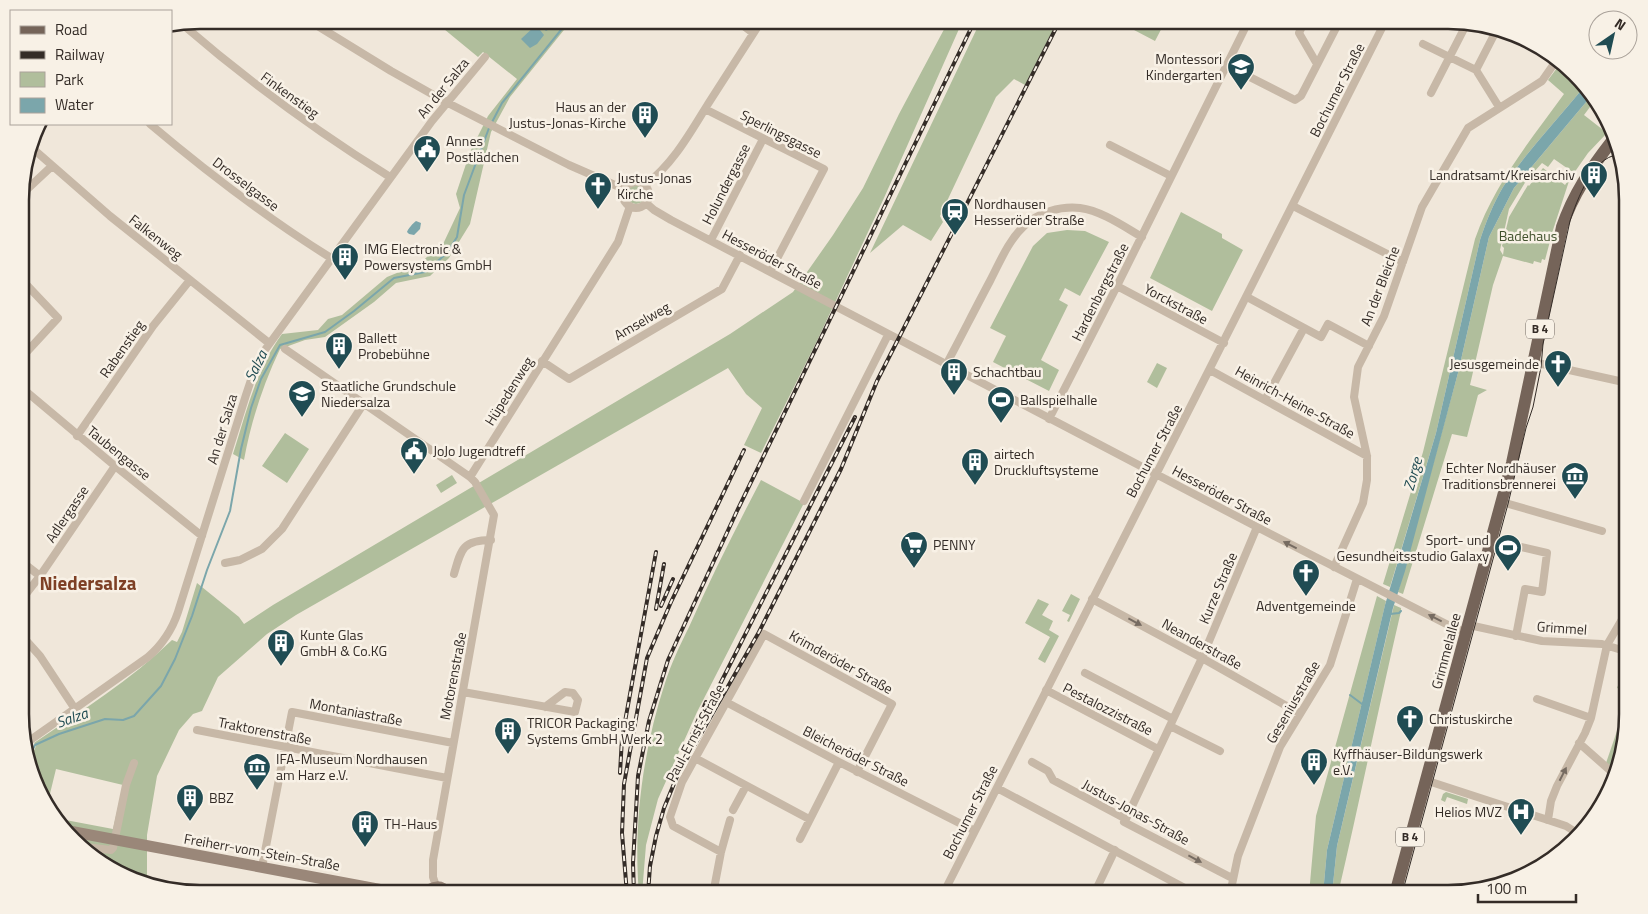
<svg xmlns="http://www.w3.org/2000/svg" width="1648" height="914" font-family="'Titillium Web',sans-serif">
<rect width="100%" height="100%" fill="#f0e7da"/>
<path fill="#b0be9c" d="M433 20H572L510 97 491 132 470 224 449 258 430 276 396 283 374 302 325 337 305 340 280 349C263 385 251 421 244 460L233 454C246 413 256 369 282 334L318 330 328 319 342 315 387 277 419 264 444 242 460 208 456 194 470 152 488 116 517 79 483 52 478 57Z
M949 20H963L884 198 816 343 761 453 744 445 762 408 746 394 728 368 296 615 267 634 218 677 202 711 193 714 179 730 157 776 147 835V880L110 870 55 818 113 829 123 785 56 769 47 806 30 760 36 746 34 743C81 711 131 680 172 640L177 642 182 632 197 583 239 617 244 624 273 605 730 334 793 292 833 235 863 188 899 114Z
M981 20H1058L1025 85 1014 79 996 97 940 216 943 222 931 241 903 225 870 253Z
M1115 20H1166L1155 41Z
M1560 64 1584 87C1557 120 1527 151 1503 187 1493 204 1486 222 1480 240L1436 433 1390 587 1383 584 1423 452 1475 239C1494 184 1530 141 1564 94L1548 80Z
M1592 95 1596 99 1584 115 1607 133 1588 153 1574 173 1554 159 1548 167 1542 163 1526 181 1509 209 1500 250 1503 255 1504 248 1502 246 1509 217 1528 185 1529 186 1543 168 1565 185 1570 178 1553 230 1545 260 1542 259 1541 263 1534 261 1533 264 1503 256 1493 285 1470 385 1487 390 1478 395 1467 437 1452 434 1403 594 1398 592 1458 373 1489 237 1514 188Z
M626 194a10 10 0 1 1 20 0a10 10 0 1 1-20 0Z
M1181 212 1222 234V238L1243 250 1212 311 1150 278Z
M1067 230 1085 231 1109 242 1080 296 1065 288 1059 300 1068 305 1041 360 1059 370 1049 391 993 362 1006 336 990 328 1033 246 1047 233Z
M1157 363 1167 368 1157 388 1147 382Z
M285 433 309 449 287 483 262 466Z
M452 475 457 483 441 493 436 485Z
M761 480 804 503 697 712 658 799 646 845 642 894H639C633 824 643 750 665 683 671 664 680 645 689 627 711 577 736 528 761 480Z
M1071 594 1080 599 1069 622 1067 621 1070 615 1062 611Z
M1377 596 1386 601 1327 850 1323 894H1309L1316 816Z
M1038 599 1049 604 1042 615 1053 621 1049 630 1059 636 1045 663 1038 659 1050 637 1025 623Z
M1394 605 1401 608V611C1379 705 1360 800 1338 894H1332L1337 846Z
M1628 659V692L1617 688Z
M1617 731 1625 734 1614 770 1606 763Z
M1446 792 1468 799 1467 804 1447 797 1445 802 1441 800 1443 794Z"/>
<path fill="#7ba6ab" d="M540 20H549L552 23 553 27 546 31 537 23Z
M536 25 544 35 537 44 530 48 521 39Z
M1584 87 1592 95 1514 188 1489 237 1458 373 1405 571 1393 608 1337 846 1332 894H1323L1327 850 1385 605 1436 433 1480 240C1486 222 1493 204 1503 187 1527 151 1557 120 1584 87Z
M416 221 421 223 420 229 414 235 409 234 407 232C408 229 413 223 416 221Z"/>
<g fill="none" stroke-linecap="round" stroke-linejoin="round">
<path stroke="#7ba6ab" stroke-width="2" d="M491 124 502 103 569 20
M1390 614 1399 613 1401 611
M1350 695 1362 704
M29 757 35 745 59 734 105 719 123 720 134 716 161 686 175 659 192 616 207 570 230 511 241 449 251 408 261 379 280 345 325 332 354 311 394 278 425 272 447 253 457 237 464 195 489 128"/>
<path stroke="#c7b8a7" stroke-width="8" d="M308 20 391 71 446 102 569 165 624 189
M736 20 753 33
M1305 20 1299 33 1317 64
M182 24C248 81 316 131 390 177
M1423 44 1476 70 1499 107
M1226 65 1295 100 1301 96 1336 28
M1476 70 1495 33
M1431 93 1466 25
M705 109 824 169 770 272
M150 124C208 173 267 218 331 258
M1110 145 1171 176
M31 147 110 216 269 343
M623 195a13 13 0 1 1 26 0a13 13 0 1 1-26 0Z
M645 185C673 164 690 133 708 104 726 76 744 48 762 20
M22 194 52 166
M646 203 654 210 671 220 1257 527 1454 628 1467 632
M1293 206 1403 262
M711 240 763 139
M22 280 58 318 22 357
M1117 286 1224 343
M1247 297 1321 337 1328 324 1369 346
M285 349 470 477 475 482 494 515 433 860V877L436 886
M542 361 569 379 722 289 740 255
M1533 362 1628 383
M946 365C961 337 975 309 990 281 1000 262 1008 241 1024 226 1039 212 1060 206 1080 208 1102 211 1123 226 1142 237
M1210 370 1367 456
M22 388 115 466 202 536
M1265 400 1304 328
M1049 419 1117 286 1249 20
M77 436 153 326 190 280
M470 477 618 242 630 206
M804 501 888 335
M1502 502 1602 531
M1491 540 1547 553 1542 592 1525 589 1516 636
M22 562 40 576
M225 563 240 560 262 549 282 529 364 403
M1334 567 1363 503 1367 480V456L1354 397 1358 367 1384 316 1422 207 1468 128 1542 81 1556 61
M454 574C461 549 463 540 491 540
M22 599 40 576 115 466
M1092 599 1202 658 1299 713
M1469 625 1542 641 1602 644 1628 652
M22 636 40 656 75 709
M1085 673 1173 719
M1046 690 1158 749
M463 692 575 712 578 700 573 693 565 692 545 707
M1537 699 1591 718
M726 702 839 762 975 831
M1170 726 1220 751
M197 730 447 778
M1579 743 1613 773
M25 747 29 741 148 657C163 644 172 630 178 612L246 395 254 371 262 354 432 121 485 57
M695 758 809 819
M1032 762 1048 771 1053 780 1126 819 1124 822 1232 878
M1425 780 1548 820 1566 826 1577 833
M997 788 1196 894
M733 810 746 786
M1126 819 1202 658 1257 527
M1548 820 1551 801 1557 786 1585 733 1591 718 1607 645 1624 616
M800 839 839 762
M85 847 111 850 113 848 126 785 134 763
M721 852 673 826 670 817 682 782 764 634 892 704 857 772
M262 867 292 712 453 743
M713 894 721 852 730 820
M943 894C1091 602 1239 312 1386 20
M1094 894 1115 850
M1230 894 1238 856 1280 747 1330 665 1357 579"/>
<path stroke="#9a8779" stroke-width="11" d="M69 831 404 894
M425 894C432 885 442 884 448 894"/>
<path stroke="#756459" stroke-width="12" d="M1395 894 1512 463 1562 227C1573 194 1591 168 1612 141"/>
<path stroke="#342c27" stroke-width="1" d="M1402 894 1508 504 1526 428 1533 407 1541 367 1543 344 1570 221C1577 200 1593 157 1617 155"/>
<defs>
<path id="rail" d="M661 606 673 579
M656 609 664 564
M706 712 855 417
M688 744 706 702
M620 773 622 738 656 552
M627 894 622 833 624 784 647 658 671 602 744 450
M634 894 633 863 638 776 649 721 668 660 737 511 975 20
M648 894 650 866 656 836 664 808 678 774 759 632 841 469 877 381 1060 20"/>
</defs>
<use href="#rail" stroke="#342c27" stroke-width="4"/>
<use href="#rail" stroke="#f8f1e6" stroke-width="2" stroke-dasharray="5.5" stroke-linecap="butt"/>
</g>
<defs><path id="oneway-solid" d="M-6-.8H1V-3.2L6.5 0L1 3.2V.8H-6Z" transform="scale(1.25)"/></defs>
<g fill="#766b61">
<use href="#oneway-solid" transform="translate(1290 545) rotate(-153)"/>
<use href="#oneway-solid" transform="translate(1435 618) rotate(-153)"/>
<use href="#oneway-solid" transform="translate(1135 622) rotate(28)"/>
<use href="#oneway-solid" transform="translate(1563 774) rotate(-63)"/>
<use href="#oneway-solid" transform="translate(1195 859) rotate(28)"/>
</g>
<defs>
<symbol id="school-pin" viewBox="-11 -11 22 30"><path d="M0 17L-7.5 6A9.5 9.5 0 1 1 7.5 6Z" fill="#204c53" stroke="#f8f1e6"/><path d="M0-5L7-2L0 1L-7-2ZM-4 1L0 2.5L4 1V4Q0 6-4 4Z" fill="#fff"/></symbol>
<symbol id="building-pin" viewBox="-11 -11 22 30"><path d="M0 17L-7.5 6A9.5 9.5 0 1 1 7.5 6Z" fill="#204c53" stroke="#f8f1e6"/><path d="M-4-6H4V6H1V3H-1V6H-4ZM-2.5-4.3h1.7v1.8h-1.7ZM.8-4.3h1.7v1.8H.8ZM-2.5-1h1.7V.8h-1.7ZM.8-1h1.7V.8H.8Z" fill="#fff"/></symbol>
<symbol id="civic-pin" viewBox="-11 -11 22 30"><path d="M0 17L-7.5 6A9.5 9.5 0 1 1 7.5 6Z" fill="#204c53" stroke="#f8f1e6"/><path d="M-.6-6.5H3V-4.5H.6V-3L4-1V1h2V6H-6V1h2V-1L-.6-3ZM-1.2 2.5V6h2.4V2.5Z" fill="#fff"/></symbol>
<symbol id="church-pin" viewBox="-11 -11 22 30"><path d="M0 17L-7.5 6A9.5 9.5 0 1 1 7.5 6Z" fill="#204c53" stroke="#f8f1e6"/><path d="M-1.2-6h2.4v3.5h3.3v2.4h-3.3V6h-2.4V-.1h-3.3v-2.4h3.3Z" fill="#fff"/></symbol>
<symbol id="station-pin" viewBox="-11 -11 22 30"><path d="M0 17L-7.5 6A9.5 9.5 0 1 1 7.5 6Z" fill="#204c53" stroke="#f8f1e6"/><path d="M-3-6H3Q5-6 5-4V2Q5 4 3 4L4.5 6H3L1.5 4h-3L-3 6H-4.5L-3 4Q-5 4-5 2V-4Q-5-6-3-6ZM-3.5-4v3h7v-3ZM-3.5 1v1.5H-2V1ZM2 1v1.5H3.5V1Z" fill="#fff"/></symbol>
<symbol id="stadium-pin" viewBox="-11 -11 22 30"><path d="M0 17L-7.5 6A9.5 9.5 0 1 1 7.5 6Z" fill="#204c53" stroke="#f8f1e6"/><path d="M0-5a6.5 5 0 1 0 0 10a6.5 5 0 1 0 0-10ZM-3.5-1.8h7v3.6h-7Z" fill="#fff"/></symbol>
<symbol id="museum-pin" viewBox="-11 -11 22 30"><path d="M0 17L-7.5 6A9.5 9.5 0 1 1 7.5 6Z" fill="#204c53" stroke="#f8f1e6"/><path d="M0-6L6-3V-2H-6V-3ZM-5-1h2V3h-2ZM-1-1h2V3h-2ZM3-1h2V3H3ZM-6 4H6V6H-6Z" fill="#fff"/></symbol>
<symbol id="supermarket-pin" viewBox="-11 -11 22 30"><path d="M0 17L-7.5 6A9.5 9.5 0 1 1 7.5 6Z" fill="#204c53" stroke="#f8f1e6"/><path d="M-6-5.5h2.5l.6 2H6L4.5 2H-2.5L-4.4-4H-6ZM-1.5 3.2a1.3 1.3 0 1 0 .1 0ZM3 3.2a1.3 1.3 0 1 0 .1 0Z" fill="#fff"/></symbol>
<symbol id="hospital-pin" viewBox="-11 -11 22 30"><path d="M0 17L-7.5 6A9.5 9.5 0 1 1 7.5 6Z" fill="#204c53" stroke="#f8f1e6"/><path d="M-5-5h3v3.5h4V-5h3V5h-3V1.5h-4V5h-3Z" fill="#fff"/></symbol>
</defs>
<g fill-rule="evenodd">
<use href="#school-pin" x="1225" y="51" width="32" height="43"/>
<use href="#building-pin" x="629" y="99" width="32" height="43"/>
<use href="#civic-pin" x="411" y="133" width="32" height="43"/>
<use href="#building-pin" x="1578" y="159" width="32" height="43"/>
<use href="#church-pin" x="582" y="170" width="32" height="43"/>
<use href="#station-pin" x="939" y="196" width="32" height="43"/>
<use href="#building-pin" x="329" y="241" width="32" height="43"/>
<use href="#building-pin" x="323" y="330" width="32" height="43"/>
<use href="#church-pin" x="1542" y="348" width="32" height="43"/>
<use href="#building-pin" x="938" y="356" width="32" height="43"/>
<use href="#school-pin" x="286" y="378" width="32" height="43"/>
<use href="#stadium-pin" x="985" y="384" width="32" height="43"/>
<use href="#civic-pin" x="398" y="435" width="32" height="43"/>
<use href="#building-pin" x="959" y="446" width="32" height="43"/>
<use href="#museum-pin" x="1559" y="460" width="32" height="43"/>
<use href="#supermarket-pin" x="898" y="529" width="32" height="43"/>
<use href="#stadium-pin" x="1492" y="532" width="32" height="43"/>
<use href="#church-pin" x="1290" y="557" width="32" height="43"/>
<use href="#building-pin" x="265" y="627" width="32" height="43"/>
<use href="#church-pin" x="1394" y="703" width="32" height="43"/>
<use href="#building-pin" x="492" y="715" width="32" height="43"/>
<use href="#building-pin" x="1298" y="746" width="32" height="43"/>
<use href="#museum-pin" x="241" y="751" width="32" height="43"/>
<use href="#building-pin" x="174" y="782" width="32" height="43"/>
<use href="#hospital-pin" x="1505" y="796" width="32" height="43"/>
<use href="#building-pin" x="349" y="808" width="32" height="43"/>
</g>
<g text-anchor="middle" stroke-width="5" stroke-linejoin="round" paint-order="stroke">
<g fill="#f8f1e6" stroke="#6f6760" stroke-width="1">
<rect x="1526" y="319.5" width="28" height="19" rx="4"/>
<rect x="1396" y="827.5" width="28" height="19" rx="4"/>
</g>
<g font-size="12" font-weight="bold" fill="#342c27">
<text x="1540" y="333">B 4</text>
<text x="1410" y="841">B 4</text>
</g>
<g font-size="14" fill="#342c27" stroke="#f8f1e6" text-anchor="start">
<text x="1222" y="64" text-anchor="end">Montessori<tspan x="1222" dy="16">Kindergarten</tspan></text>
<text x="626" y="112" text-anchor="end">Haus an der<tspan x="626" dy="16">Justus-Jonas-Kirche</tspan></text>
<text x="446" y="146">Annes<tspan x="446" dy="16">Postlädchen</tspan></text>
<text x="1575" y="180" text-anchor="end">Landratsamt/Kreisarchiv</text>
<text x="617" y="183">Justus-Jonas<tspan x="617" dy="16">Kirche</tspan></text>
<text x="974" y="209">Nordhausen<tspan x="974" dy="16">Hesseröder Straße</tspan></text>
<text x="364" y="254">IMG Electronic &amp;<tspan x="364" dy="16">Powersystems GmbH</tspan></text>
<text x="358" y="343">Ballett<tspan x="358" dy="16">Probebühne</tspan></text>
<text x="1539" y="369" text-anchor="end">Jesusgemeinde</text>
<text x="973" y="377">Schachtbau</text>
<text x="321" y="391">Staatliche Grundschule<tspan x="321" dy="16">Niedersalza</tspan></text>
<text x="1020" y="405">Ballspielhalle</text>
<text x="433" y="456">JoJo Jugendtreff</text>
<text x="994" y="459">airtech<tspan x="994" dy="16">Druckluftsysteme</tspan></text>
<text x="1556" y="473" text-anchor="end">Echter Nordhäuser<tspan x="1556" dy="16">Traditionsbrennerei</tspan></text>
<text x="1489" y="545" text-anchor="end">Sport- und<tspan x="1489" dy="16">Gesundheitsstudio Galaxy</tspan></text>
<text x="933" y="550">PENNY</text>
<text x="1306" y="611" text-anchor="middle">Adventgemeinde</text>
<text x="300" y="640">Kunte Glas<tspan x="300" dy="16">GmbH &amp; Co.KG</tspan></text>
<text x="1429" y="724">Christuskirche</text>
<text x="527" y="728">TRICOR Packaging<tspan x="527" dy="16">Systems GmbH Werk 2</tspan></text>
<text x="1333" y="759">Kyffhäuser-Bildungswerk<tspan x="1333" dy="16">e.V.</tspan></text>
<text x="276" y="764">IFA-Museum Nordhausen<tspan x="276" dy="16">am Harz e.V.</tspan></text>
<text x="209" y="803">BBZ</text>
<text x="1502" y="817" text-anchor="end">Helios MVZ</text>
<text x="384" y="829">TH-Haus</text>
</g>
<g font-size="14" fill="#342c27" stroke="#f8f1e6">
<text transform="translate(443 88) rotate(-51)" y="5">An der Salza</text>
<text transform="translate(1337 90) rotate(-63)" y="5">Bochumer Straße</text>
<text transform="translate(290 95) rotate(36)" y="5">Finkenstieg</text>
<text transform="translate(781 134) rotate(27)" y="5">Sperlingsgasse</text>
<text transform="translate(246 184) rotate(37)" y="5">Drosselgasse</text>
<text transform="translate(726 184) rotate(-63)" y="5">Holundergasse</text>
<text transform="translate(156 237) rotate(38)" y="5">Falkenweg</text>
<text transform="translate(772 259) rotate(28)" y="5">Hesseröder Straße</text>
<text transform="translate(1380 286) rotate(-69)" y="5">An der Bleiche</text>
<text transform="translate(1100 292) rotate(-63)" y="5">Hardenbergstraße</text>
<text transform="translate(1176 304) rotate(28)" y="5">Yorckstraße</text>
<text transform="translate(642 321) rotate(-30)" y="5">Amselweg</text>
<text transform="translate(122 349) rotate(-55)" y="5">Rabenstieg</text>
<text transform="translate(509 391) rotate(-58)" y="5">Hüpedenweg</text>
<text transform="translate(1295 402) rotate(29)" y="5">Heinrich-Heine-Straße</text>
<text transform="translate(222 429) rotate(-73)" y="5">An der Salza</text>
<text transform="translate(1154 451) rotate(-62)" y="5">Bochumer Straße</text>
<text transform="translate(119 453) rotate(39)" y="5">Taubengasse</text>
<text transform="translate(1222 495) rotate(28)" y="5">Hesseröder Straße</text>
<text transform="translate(67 514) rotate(-56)" y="5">Adlergasse</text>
<text transform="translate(1218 588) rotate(-67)" y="5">Kurze Straße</text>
<text transform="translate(1562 628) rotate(4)" y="5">Grimmel</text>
<text transform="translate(1202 644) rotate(29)" y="5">Neanderstraße</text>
<text transform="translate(1446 651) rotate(-75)" y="5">Grimmelallee</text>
<text transform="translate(841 662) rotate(29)" y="5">Krimderöder Straße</text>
<text transform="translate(453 676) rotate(-79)" y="5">Motorenstraße</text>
<text transform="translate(1293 702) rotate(-60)" y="5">Geseniusstraße</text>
<text transform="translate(1108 709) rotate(27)" y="5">Pestalozzistraße</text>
<text transform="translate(356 712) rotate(11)" y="5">Montaniastraße</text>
<text transform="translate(265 731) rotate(11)" y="5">Traktorenstraße</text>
<text transform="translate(695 733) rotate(-62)" y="5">Paul-Ernst-Straße</text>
<text transform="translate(856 756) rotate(27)" y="5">Bleicheröder Straße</text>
<text transform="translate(970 812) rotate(-63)" y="5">Bochumer Straße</text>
<text transform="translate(1136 812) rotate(29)" y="5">Justus-Jonas-Straße</text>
<text transform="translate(262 852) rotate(10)" y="5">Freiherr-vom-Stein-Straße</text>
</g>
<g font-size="14" fill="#41512d" stroke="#f8f1e6">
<text x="1528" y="241">Badehaus</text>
</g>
<g font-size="15" font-style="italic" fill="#204c53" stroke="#f8f1e6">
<text transform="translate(256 366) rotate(-64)" y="5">Salza</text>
<text transform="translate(1413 474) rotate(-74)" y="5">Zorge</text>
<text transform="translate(72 718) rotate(-19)" y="5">Salza</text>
</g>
<g font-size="19" font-weight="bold" fill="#7e4025" stroke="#f8f1e6">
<text x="88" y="590">Niedersalza</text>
</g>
</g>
<path d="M0 0H1648V914H0ZM200 29H1448A171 171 0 0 1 1619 200V714A171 171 0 0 1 1448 885H200A171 171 0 0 1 29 714V200A171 171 0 0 1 200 29Z" fill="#f8f1e6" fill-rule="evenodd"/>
<path fill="none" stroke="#342c27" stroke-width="2.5" d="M200 29H1448A171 171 0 0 1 1619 200V714A171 171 0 0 1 1448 885H200A171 171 0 0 1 29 714V200A171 171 0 0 1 200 29Z"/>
<rect x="10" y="10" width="162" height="115" fill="#f8f1e6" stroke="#aaa29a"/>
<rect x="20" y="26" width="25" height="8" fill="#756459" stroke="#aaa29a"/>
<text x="55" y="35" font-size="15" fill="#342c27">Road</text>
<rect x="20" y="51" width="25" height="8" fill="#342c27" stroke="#aaa29a"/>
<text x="55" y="60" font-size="15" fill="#342c27">Railway</text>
<rect x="20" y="72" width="25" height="15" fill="#b0be9c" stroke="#aaa29a"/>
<text x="55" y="85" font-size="15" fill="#342c27">Park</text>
<rect x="20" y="98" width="25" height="15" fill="#7ba6ab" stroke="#aaa29a"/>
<text x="55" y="110" font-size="15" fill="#342c27">Water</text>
<g transform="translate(1613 35) rotate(34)"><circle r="24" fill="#f8f1e6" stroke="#aaa29a"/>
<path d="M0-4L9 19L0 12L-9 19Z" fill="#204c53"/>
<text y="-8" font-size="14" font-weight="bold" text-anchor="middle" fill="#342c27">N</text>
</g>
<path d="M1478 894v8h98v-8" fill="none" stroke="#342c27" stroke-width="2.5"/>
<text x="1486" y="894" font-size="15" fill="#342c27" stroke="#f8f1e6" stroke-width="4" paint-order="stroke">100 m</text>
</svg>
